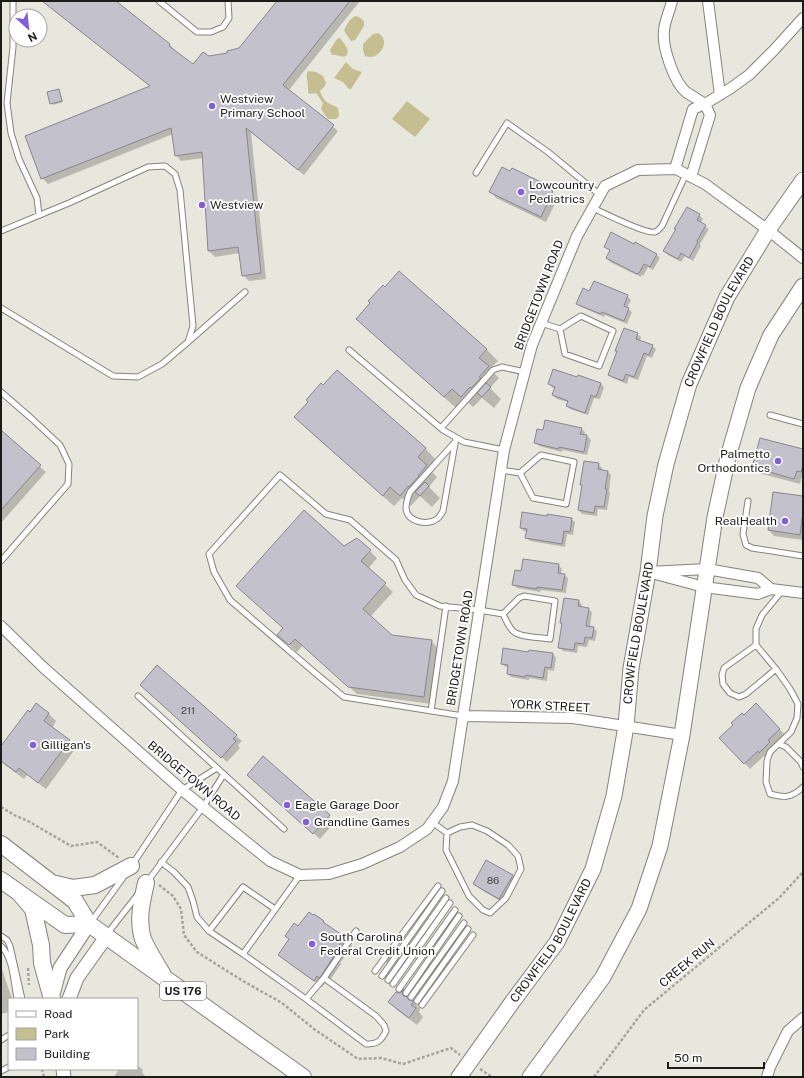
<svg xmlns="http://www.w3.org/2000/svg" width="804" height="1078" font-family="'Public Sans',sans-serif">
<rect width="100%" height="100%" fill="#e8e7dd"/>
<path fill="#c4be91" d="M355 16 359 17 364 21V26L355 40 351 41 346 34 344 30 349 21Z
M378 33C393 42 377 62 365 56L363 50V44L373 34Z
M340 38C342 40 347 48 348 50L347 55 344 57 336 55H332L330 50 337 39Z
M346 62 353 69 362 72 351 89H349L343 82 334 78Z
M308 71 316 72 323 76 326 83 324 87 320 91C321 94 324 101 328 103 331 105 335 106 338 108L339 116 336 119H328L321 109 323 103 316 93 310 94 308 92C308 90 308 88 308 86 308 80 305 77 308 71Z
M407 101 430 119 415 137 392 119Z"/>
<path fill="#0003" d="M46 1H114L170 45 175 50 174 51 193 66 209 57 228 54 240 49 278 1H360L289 90 338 131 304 175 251 132 266 279 249 281 243 275 240 253 215 257 209 251 203 158 181 161 176 155 173 134 48 184 42 178 151 87 51 8Z
M58 90 60 92 63 102 53 105 51 103Z
M542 184 548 190 553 192 558 198 546 222 496 198 491 192Z
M699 215 703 219 700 223 709 229 700 244 701 246 693 261 685 256 681 262 668 255 664 251Z
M605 247 656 254 660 258 653 270 648 267 643 276 641 275V277L610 262 607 258 610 251Z
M399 272 487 350 498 361 490 369 499 378 490 388 501 399 494 408 482 398 473 407 464 399 456 408 368 330 357 319Z
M627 296 631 300 627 308 632 312 627 324 605 315 604 317 581 307 577 304Z
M637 334 641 337 640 341 652 346 656 349 652 358 647 356 638 380 629 377 627 384 613 378 609 375 618 352 616 351Z
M578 378 600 383 604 387 600 399 594 398 588 415 570 409 567 406 568 402 557 399 553 395 555 388H553L549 384Z
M295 417 425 448 436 460 428 468 437 477 429 487 440 498 432 507 420 496 411 506 402 498 394 506 307 429Z
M581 429 585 432 584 436H587L591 440 587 455 562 450V452L539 446 535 443 544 431Z
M1 432 46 472 1 523Z
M803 451V476H802L800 484 758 473 753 467Z
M598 464 602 468 601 471 608 472 611 475 609 491 610 493 607 510 598 509 597 516 582 514 579 510 583 486 581 485Z
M803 497V540L774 536 769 530Z
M548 517 571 519 575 522 573 535 567 534 565 547 530 541 526 538 527 532 524 531 521 528Z
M344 547 370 551 377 558 368 569 393 592 370 617 391 636 431 641 439 649 431 704 357 694 303 645 297 652 278 635Z
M558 565 562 569 561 574 564 575 568 578 566 593 541 590 540 592 517 588 514 585 522 572Z
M579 601 582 605V608L588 609 592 612 590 627 593 628 597 631 595 641 589 640 587 647 578 646 577 653 563 651 559 647 563 624 561 622Z
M529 653 553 654 556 658 554 671 548 670 547 681 529 678V680L511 677 508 674 509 668 506 667 502 664Z
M146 690 236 736 242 741 238 745 240 748 227 762Z
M36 704 49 714 56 721 52 728 69 741 76 748 46 789 27 775 24 779 5 765 1 761V748Z
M756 705 785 735 775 748 765 757 764 756 750 769 721 738Z
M263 757 335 822 320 839 254 780Z
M512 876 518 882 505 904 480 889 474 884Z
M323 921 329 927 344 938 352 946 340 963 341 964 328 983 327 985 325 983 322 987 287 962 279 955 290 940 286 936 299 928Z
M389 945 397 952 388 964 380 956Z
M1 966 12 999H9V1012L1 1014Z
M404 991 411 998 409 1000 413 1001 420 1009 419 1012 423 1017 417 1025 397 1010 390 1002Z
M137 1065 143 1070 142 1072 145 1076V1077H114L119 1069H137Z"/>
<path fill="#c3c1cb" stroke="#88868f" d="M42 1H116L170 44 169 46 193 64 203 52 209 56 227 53V51L239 48 277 1H350L283 85 334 125 298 170 246 128 261 273 242 276 238 247 208 251 202 152 175 156 171 128 41 179 25 136 150 86Z
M59 89 62 101 50 104 47 92Z
M502 167 510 171 512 168 543 183 542 186 553 191 541 217 489 192Z
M687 207 700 214 697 220 706 225 697 241 698 242 689 258 681 253 678 259 663 251 676 229H674Z
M611 232 634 244 635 242 657 254 650 267 644 264 639 273H638L637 274 606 258 610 250 604 247Z
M399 271 487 349 479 358 489 366 479 377 481 378 471 388 470 387 461 397 452 389 444 397 356 319 370 303 368 301 383 285 385 287Z
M594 281 628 295 624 306 629 308 624 321 602 312 601 314 576 304 583 288 589 291Z
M624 328 638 333 636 339 653 345 649 355 644 353 634 377 626 374 623 381 608 375 617 351H615Z
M553 369 577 377 578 375 601 383 596 397 591 395 585 413 566 406 568 401 552 395 555 387 548 384Z
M337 370 426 448 418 457 427 465 418 476H419L409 487 408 486 400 496 390 487 383 496 294 417 308 402 306 400 321 383 323 385Z
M486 383 491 387 482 397 477 393Z
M545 420 582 428 580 434 587 435 584 452 559 447 558 449 534 443 537 429 543 430Z
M1 430 41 465 1 510Z
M760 438 803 449V465L801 472 797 471 794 479 752 467Z
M584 461 599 463 598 469 608 471 605 489H607L604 507 595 506 594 513 578 510 582 485H580Z
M425 482 429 486 420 496 415 492Z
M773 492 803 496V511L800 535 768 530Z
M304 510 344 546 357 538 371 550 361 561 386 583 363 609 392 635 432 640 424 697 348 687 295 639 289 645 277 635 283 628 236 586Z
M522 512 547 516V514L572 518 570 532 564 531 562 544 525 538 527 529 520 528Z
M523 559 559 564 558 573 565 574 562 590 537 587V589L512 585 515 570 521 571Z
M564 598 579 600 578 606 589 608 586 626 594 627 592 638 585 637 584 644 575 643 574 650 558 648 562 623H560Z
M503 648 528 652 529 650 553 653 551 668 545 667 543 678 526 675 525 677 507 674 508 665 501 664Z
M157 665 237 735 233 739 236 741 221 758 140 685Z
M36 703 49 713 44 721 70 740 38 783 19 768 16 772 1 761V746L28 710 30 712Z
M756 703 780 729 768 740 770 742 759 753 758 751 744 764 719 738 733 725 731 723 742 713 744 715Z
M263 756 330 815 313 834 247 775Z
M486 860 513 875 499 899 473 884Z
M309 912 313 915 314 914 324 921 323 922 345 937 332 955 334 956 321 976 319 978 317 976 314 981 278 955 289 939 285 936 294 923 298 926Z
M404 989 402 992 403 995 404 996 407 997 409 1000H413V1002L411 1005 416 1008 409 1018 388 1002 396 992 400 993Z"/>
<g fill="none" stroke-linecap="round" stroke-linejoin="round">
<defs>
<path id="service" d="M13 1V47L7 103 11 133 19 159 37 198 39 215
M159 1 197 32H211L223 27 229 18 228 1
M476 173 507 123 548 152 600 195
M593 208C604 213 645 234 655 232 658 231 660 228 662 226L686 174
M1 231 69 203 148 167 165 166 175 174 180 190 193 326 188 342 162 364 138 377 113 376 1 308
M541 323 560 329 565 354 599 366 613 331 581 316 560 329
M189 341 245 292
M349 350 443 430 464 442 504 450
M1 392 31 418 60 445 69 464 68 484 1 561
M770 415 803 424
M441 428 493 370 502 367 525 372
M455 442 410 492C408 497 406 502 406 508 407 522 427 526 437 519 440 517 441 514 443 511L456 438
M501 470 520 473 533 498 566 504 574 462 541 455 520 473
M748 501 743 534 746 545 752 548 803 556
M782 591 762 615 756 629V645L776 669 790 689 798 704 797 718 791 732 770 752 767 761 766 782 770 794C785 798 791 798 803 787
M756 645 724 668 722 675 723 684 730 693 739 697 746 694 776 669
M138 696 284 829
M431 711 446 606
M463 716 344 697 314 672 230 600 214 572 209 554 280 475 326 514 350 520 396 560 405 580 416 595 440 606 479 610 503 614C506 620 508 626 513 631 520 638 540 637 550 639L555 601 524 596 519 598 503 614
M779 744 786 747 801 762 803 767
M432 822 447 833 446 850 469 896 483 910 490 913 506 898 521 869 518 856 508 845 487 831 472 825 460 827 447 833
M161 862 174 872 188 887 193 901 197 917 209 931
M132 865 182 790 217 768
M147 882 203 807 224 774
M275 909 243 887 209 931 243 954 300 875
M91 922 125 875
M107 934 139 893
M1 936 7 940 10 946 22 999
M1 946C13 957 14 983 17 999
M243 954 306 999 366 1044C378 1044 381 1041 386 1031L384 1025 376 1016 324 978 306 999
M375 971 438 886
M382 976 442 891
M324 978 356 931
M388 980 446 898
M393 984 450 903
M399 989 455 910
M406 993 459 916
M411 997 464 923
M417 1001 468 929
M422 1005 473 935
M1 1040 9 1035
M1 1071 9 1067"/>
<path id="minor" d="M672 1C670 10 664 23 664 31 662 47 674 82 686 92 692 96 699 100 705 104L731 88 749 75 774 50 803 18
M708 1 720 95
M675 169 693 109 705 104 710 115 691 177
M707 569 758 578 771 589 758 594 704 587 648 572Z
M771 589 803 593
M1 626 44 668 182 790 270 861 300 875 329 874 362 864 400 847 427 829 443 807 453 781 504 450 532 345 577 236 605 186 638 170 676 169 705 184 768 230 803 258
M463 716 573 718 682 735
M767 1077 770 1067 788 1031 803 1018"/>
<path id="tertiary" d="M52 998 60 968 89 924
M69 999 77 978 106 937
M63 1069 64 1077"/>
<g id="secondary">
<path id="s1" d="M459 1077 513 1001 557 942 593 869 614 796 626 726 631 668 648 572 655 516 666 464 689 384 727 297 768 230 803 180"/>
<path d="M530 1077 603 977 639 909 660 846 682 735 715 517 728 457 748 388 771 335 803 286"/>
</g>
<path id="primary" d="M1 844 75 901 89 924 303 1077
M1 880 65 925 89 924
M146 883C142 901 137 920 143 939 147 949 157 965 163 975
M56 884 73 888 95 885 131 866
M21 895 33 909 41 945 42 963 52 999"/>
</defs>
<use href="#service" stroke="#84837b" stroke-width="7"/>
<use href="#minor" stroke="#84837b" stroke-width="12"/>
<use href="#tertiary" stroke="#84837b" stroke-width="15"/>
<use href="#secondary" stroke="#84837b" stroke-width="17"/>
<use href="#primary" stroke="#84837b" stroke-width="18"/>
<path stroke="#a5a59d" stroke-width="2.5" stroke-dasharray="3 2" stroke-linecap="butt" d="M1 807 16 816 28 821 71 846 97 842 119 858
M159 885 173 896 181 909 184 935 197 952 243 981 282 1003 314 1029 358 1059 381 1058 403 1064 451 1048 460 1055
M28 968 29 985
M42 1069 44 1077
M480 1069 492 1077
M594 1077 644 1010 779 898 803 872"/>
<use href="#service" stroke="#fff" stroke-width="5"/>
<use href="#minor" stroke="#fff" stroke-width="10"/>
<use href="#tertiary" stroke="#fff" stroke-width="13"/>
<use href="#secondary" stroke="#fff" stroke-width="15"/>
<use href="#primary" stroke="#fff" stroke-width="16"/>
</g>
<g fill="#825ed9" stroke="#fff" stroke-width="1.5">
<circle cx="212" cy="106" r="4"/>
<circle cx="521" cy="192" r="4"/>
<circle cx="202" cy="205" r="4"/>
<circle cx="778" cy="461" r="4"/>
<circle cx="785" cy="521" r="4"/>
<circle cx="33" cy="745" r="4"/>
<circle cx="287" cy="805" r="4"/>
<circle cx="306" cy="822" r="4"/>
<circle cx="312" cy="944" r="4"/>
</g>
<g text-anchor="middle" stroke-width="3.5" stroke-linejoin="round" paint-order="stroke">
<g font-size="10" fill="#454445">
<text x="188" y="714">211</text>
<text x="493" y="884">86</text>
</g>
<rect fill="#fff" stroke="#5f5f5d" stroke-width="1" x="160" y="982" width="46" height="18" rx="3"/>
<g font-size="11" font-weight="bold" fill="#1b1b18">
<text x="183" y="995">US 176</text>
</g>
<g font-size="12" fill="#1b1b18" stroke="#fff" text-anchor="start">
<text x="220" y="103">Westview<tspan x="220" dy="14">Primary School</tspan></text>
<text x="529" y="189">Lowcountry<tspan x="529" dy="14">Pediatrics</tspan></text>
<text x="210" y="209">Westview</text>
<text x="770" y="458" text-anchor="end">Palmetto<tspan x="770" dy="14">Orthodontics</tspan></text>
<text x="777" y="525" text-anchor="end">RealHealth</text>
<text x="41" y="749">Gilligan's</text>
<text x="295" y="809">Eagle Garage Door</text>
<text x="314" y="826">Grandline Games</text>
<text x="320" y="941">South Carolina<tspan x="320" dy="14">Federal Credit Union</tspan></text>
</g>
<g font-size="12" fill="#1b1b18" stroke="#fff">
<text transform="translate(539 295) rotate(-69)" y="4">BRIDGETOWN ROAD</text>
<text dy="4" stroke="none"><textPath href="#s1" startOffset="813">CROWFIELD BOULEVARD</textPath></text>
<text dy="4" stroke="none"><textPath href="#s1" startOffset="489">CROWFIELD BOULEVARD</textPath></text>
<text transform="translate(460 648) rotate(-81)" y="4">BRIDGETOWN ROAD</text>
<text transform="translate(550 706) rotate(3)" y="4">YORK STREET</text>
<text transform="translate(194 781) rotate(40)" y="4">BRIDGETOWN ROAD</text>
<text dy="4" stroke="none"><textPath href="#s1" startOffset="165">CROWFIELD BOULEVARD</textPath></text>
<text transform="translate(687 963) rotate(-40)" y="4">CREEK RUN</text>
</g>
</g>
<rect width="804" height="1078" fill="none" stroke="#1b1b18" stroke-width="4"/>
<rect x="8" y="998" width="130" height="72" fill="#ffffff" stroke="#a4a4a3"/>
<rect x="16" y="1011" width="20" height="6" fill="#ffffff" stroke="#a4a4a3"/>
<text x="44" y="1018" font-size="12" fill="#1b1b18">Road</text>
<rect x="16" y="1028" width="20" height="12" fill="#c4be91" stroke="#a4a4a3"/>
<text x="44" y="1038" font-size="12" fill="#1b1b18">Park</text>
<rect x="16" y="1048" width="20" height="12" fill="#c3c1cb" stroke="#a4a4a3"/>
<text x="44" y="1058" font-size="12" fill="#1b1b18">Building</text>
<g transform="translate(28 28) rotate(153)"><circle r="19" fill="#ffffff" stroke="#a4a4a3"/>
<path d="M0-3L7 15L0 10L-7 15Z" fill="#825ed9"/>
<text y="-6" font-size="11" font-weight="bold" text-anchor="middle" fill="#1b1b18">N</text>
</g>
<path d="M668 1062v6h96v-6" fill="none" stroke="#1b1b18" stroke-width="2"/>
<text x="674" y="1062" font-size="12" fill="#1b1b18" stroke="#ffffff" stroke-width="3" paint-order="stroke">50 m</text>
</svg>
